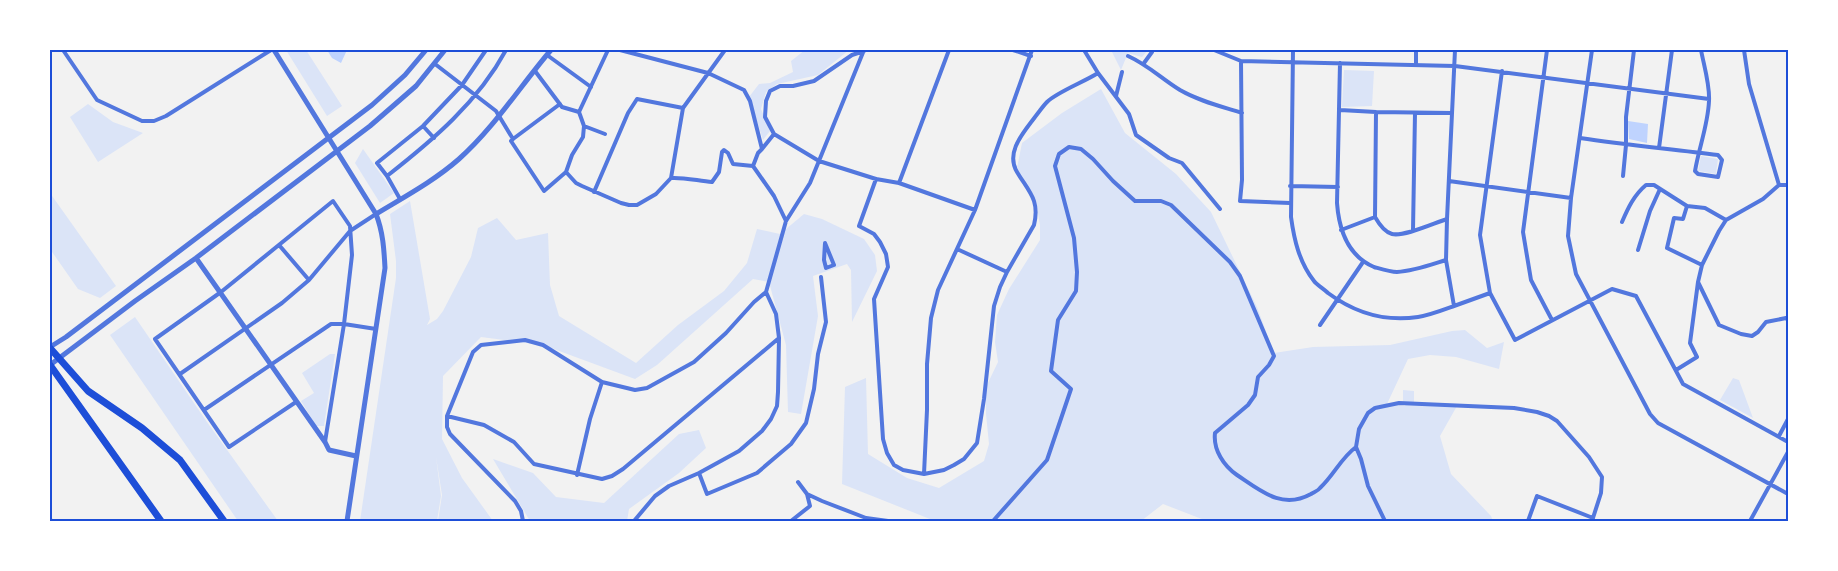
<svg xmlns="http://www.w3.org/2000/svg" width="1838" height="571" font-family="Cabin,sans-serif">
<rect width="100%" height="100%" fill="#f2f2f2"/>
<path fill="#dbe4f7" d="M286 50H306L342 106 327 116Z
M805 50H849L818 75 777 84 766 92 761 109 770 131 763 140 749 97 759 84 770 83 793 72 791 61Z
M1111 50H1148L1142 57 1128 53 1121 70Z
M1344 70 1374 71 1372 106 1342 107Z
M1101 89 1125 133 1176 174 1211 212 1257 307 1274 353 1313 347 1390 345 1452 331 1465 330 1487 348 1504 342 1499 369 1456 357 1430 355 1408 359 1387 404 1406 406 1403 404V390L1414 391V403L1457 406 1440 436 1451 474 1491 516 1493 521H1207L1163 504 1141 521H930V519L842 484 845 387 866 378 868 454 907 478 939 488 984 461 989 444 986 414V387L998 362 995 342 997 315 1009 289 1040 240V225L1036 203 1023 184 1017 168 1022 143 1062 113Z
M88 104 113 122 143 133 98 162 70 117Z
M363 149 394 193 380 203 355 163Z
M1701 156 1718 159 1716 174 1698 171Z
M50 193 116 286 100 298 78 289 50 249Z
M410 201 430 319 427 325 437 319 443 311 471 257 478 228 497 218 516 240 548 233 550 285 559 316 636 363 678 325 724 291 747 263 757 229 780 234 804 214 822 219 864 239 875 255 877 271 852 322 851 270 847 264 813 276 818 316 801 414 788 412 786 345 769 282 753 279 657 365 635 379 543 345 481 337 443 376 442 439 462 478 493 521H438L442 495 436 457 441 496 437 521H360L396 278V261L390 214Z
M135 317 207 422 278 521H238L110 335Z
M330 354H335L324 426H316L301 401 314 393 302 373Z
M1733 378 1739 380 1753 418 1720 400Z
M699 430 706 448 679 473 629 509 627 521H530L493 459 533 473 556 497 604 503 679 434Z"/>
<path fill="#bfd3fe" d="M327 50H347L341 63 332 58Z
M1628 121 1648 124 1647 143 1629 139Z"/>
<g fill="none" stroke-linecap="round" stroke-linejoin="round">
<path stroke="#5277de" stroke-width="4" d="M63 50 97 100 142 121H154L166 116 271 50
M620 50 708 73 744 90 750 101 762 149 758 153 753 166 774 196 786 221
M1013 50 1031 56
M1214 50 1241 61 1242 180 1240 201 1290 203
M1293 50 1291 217C1294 239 1299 262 1314 281 1317 285 1324 289 1328 293 1355 313 1385 322 1418 317 1430 315 1443 310 1454 306
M1455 50 1447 219 1446 260 1454 306 1490 293
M1547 50 1523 232 1531 280 1552 320
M1592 50 1571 198 1568 236 1576 274 1650 414 1658 423 1788 494
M1744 50 1749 84 1779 185
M864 51 852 55 814 81 793 86H780L770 91 766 101 765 117 774 134 819 161 876 179 899 183 975 210
M547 55 591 87
M1128 56C1148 65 1162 79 1180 90 1199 101 1220 106 1242 113
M1241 61 1455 66 1709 99
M1144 63 1152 52
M1340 63 1337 203C1339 230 1348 256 1374 267 1381 269 1390 272 1397 272 1414 271 1430 265 1446 260
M435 64 496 111 513 139 511 141 544 191 566 172 572 155 583 137 584 126 579 112 608 50
M1416 64V50
M535 71 562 107 579 112
M1502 71 1480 235 1490 293 1515 340 1612 289 1636 296 1683 384 1788 442
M1098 73 1129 114 1136 135 1169 158 1182 163 1220 209
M1116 96 1122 72
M1340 110 1376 112
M423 126 434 138
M584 126 605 134
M1580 138C1626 145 1672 149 1718 155L1722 160 1718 177 1698 174 1695 171C1699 147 1708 125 1709 101 1710 85 1704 66 1701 50
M513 139 560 104
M1659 148 1672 50
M762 149 774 134
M566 172 576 183 582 186 621 203 629 205H637L656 194 671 178 683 108 725 50
M387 176C433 140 478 102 506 50
M1623 176 1626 145V117L1634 50
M671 178C683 177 699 181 712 182L719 172 722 152 724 150 728 153 733 164 753 166
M876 179 859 226 874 234 880 242 886 254 888 267 874 299 883 439 887 453 894 465 903 470 924 474 944 470 954 465 964 459 977 443 984 399 994 306 1000 287 1007 272 1034 225C1040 200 1029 192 1017 172 1005 152 1024 132 1035 117 1039 112 1043 106 1047 102 1057 92 1084 82 1098 73L1084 50
M1449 181 1571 198
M899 183 949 50
M1290 186 1338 187
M594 192 628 113 637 99 683 108
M400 199 387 176 377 163 423 126 462 85 486 50
M1687 206 1683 219 1674 218 1667 248 1702 265
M1447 219C1434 223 1404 237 1392 234 1384 232 1379 224 1375 217L1376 112 1452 113
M1622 222C1628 208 1634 195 1646 185H1654L1687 206 1705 208 1726 220
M1341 230 1375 217
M1413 230 1415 113
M825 243 834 265 826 268 824 260Z
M279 245 309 280
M957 249 1007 272
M1638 250 1650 211 1660 189
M1698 282 1719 325 1741 334 1752 336 1758 332 1766 322 1786 318 1788 320
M1320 325 1363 262
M1676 370 1697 357 1690 343 1698 282 1702 265 1719 231 1726 220 1763 199 1779 185H1788
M180 374 282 303 309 280 350 231 376 214
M296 402 229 447 155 339 221 292 333 201 350 226 352 255 344 324 325 442
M204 410 331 324H344L376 329
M447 416 484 425 514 442 534 464 602 479 612 476 623 469 779 338
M1779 436 1788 419
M699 473 707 494 757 473 791 444 806 423 814 389 818 354 826 322 821 277
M924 474 927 410V364L931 318 938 290 975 210 1032 50
M577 475 590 419 602 382
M798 482 807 494 822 501 866 518 888 521
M523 521 521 511 515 501 450 434 447 427V416L473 352 481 345 525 340 543 345 602 382 635 390 647 388 694 362 726 333 754 302 766 292 786 221 810 183 864 50
M634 521 655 496 669 486 699 473 739 451 762 431 771 419 777 406 778 392 779 338 776 314 766 292
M791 521 810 506 807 494
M993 521 1047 460 1071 389 1051 371 1058 320 1076 291 1077 272 1074 238 1055 166 1059 154 1069 147 1081 149 1093 159 1113 181 1135 201H1161L1171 205 1230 262 1240 276 1274 356 1269 365 1258 377 1255 395 1248 405 1215 433C1213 450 1224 466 1237 475 1261 491 1282 510 1311 494 1314 492 1318 491 1320 488 1334 475 1341 458 1356 447
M1385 521 1368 486 1361 459 1356 447 1359 429 1368 413 1375 408 1399 403 1514 408 1537 412 1549 416 1557 421 1589 457 1602 477 1601 493 1592 521
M1528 521 1537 496 1593 518
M1750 521 1788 452"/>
<path stroke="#5277de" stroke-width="5" d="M274 50 376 214C383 232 384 249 385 268L347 521
M376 214C404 197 434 181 459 159 494 128 521 85 551 50
M196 258 325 442 329 450 356 456
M50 347 66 337 372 105 405 75 426 50
M50 365 135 301 196 258 370 126 416 86 445 50
M50 520V521"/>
<path stroke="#1d4ed8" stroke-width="7" d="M50 348 88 391 142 428 180 460 224 521
M50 365 161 521"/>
</g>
<rect width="1838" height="571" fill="none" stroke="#ffffff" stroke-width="102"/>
<rect x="51" y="51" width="1736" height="469" fill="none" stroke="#1d4ed8" stroke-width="2"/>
</svg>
